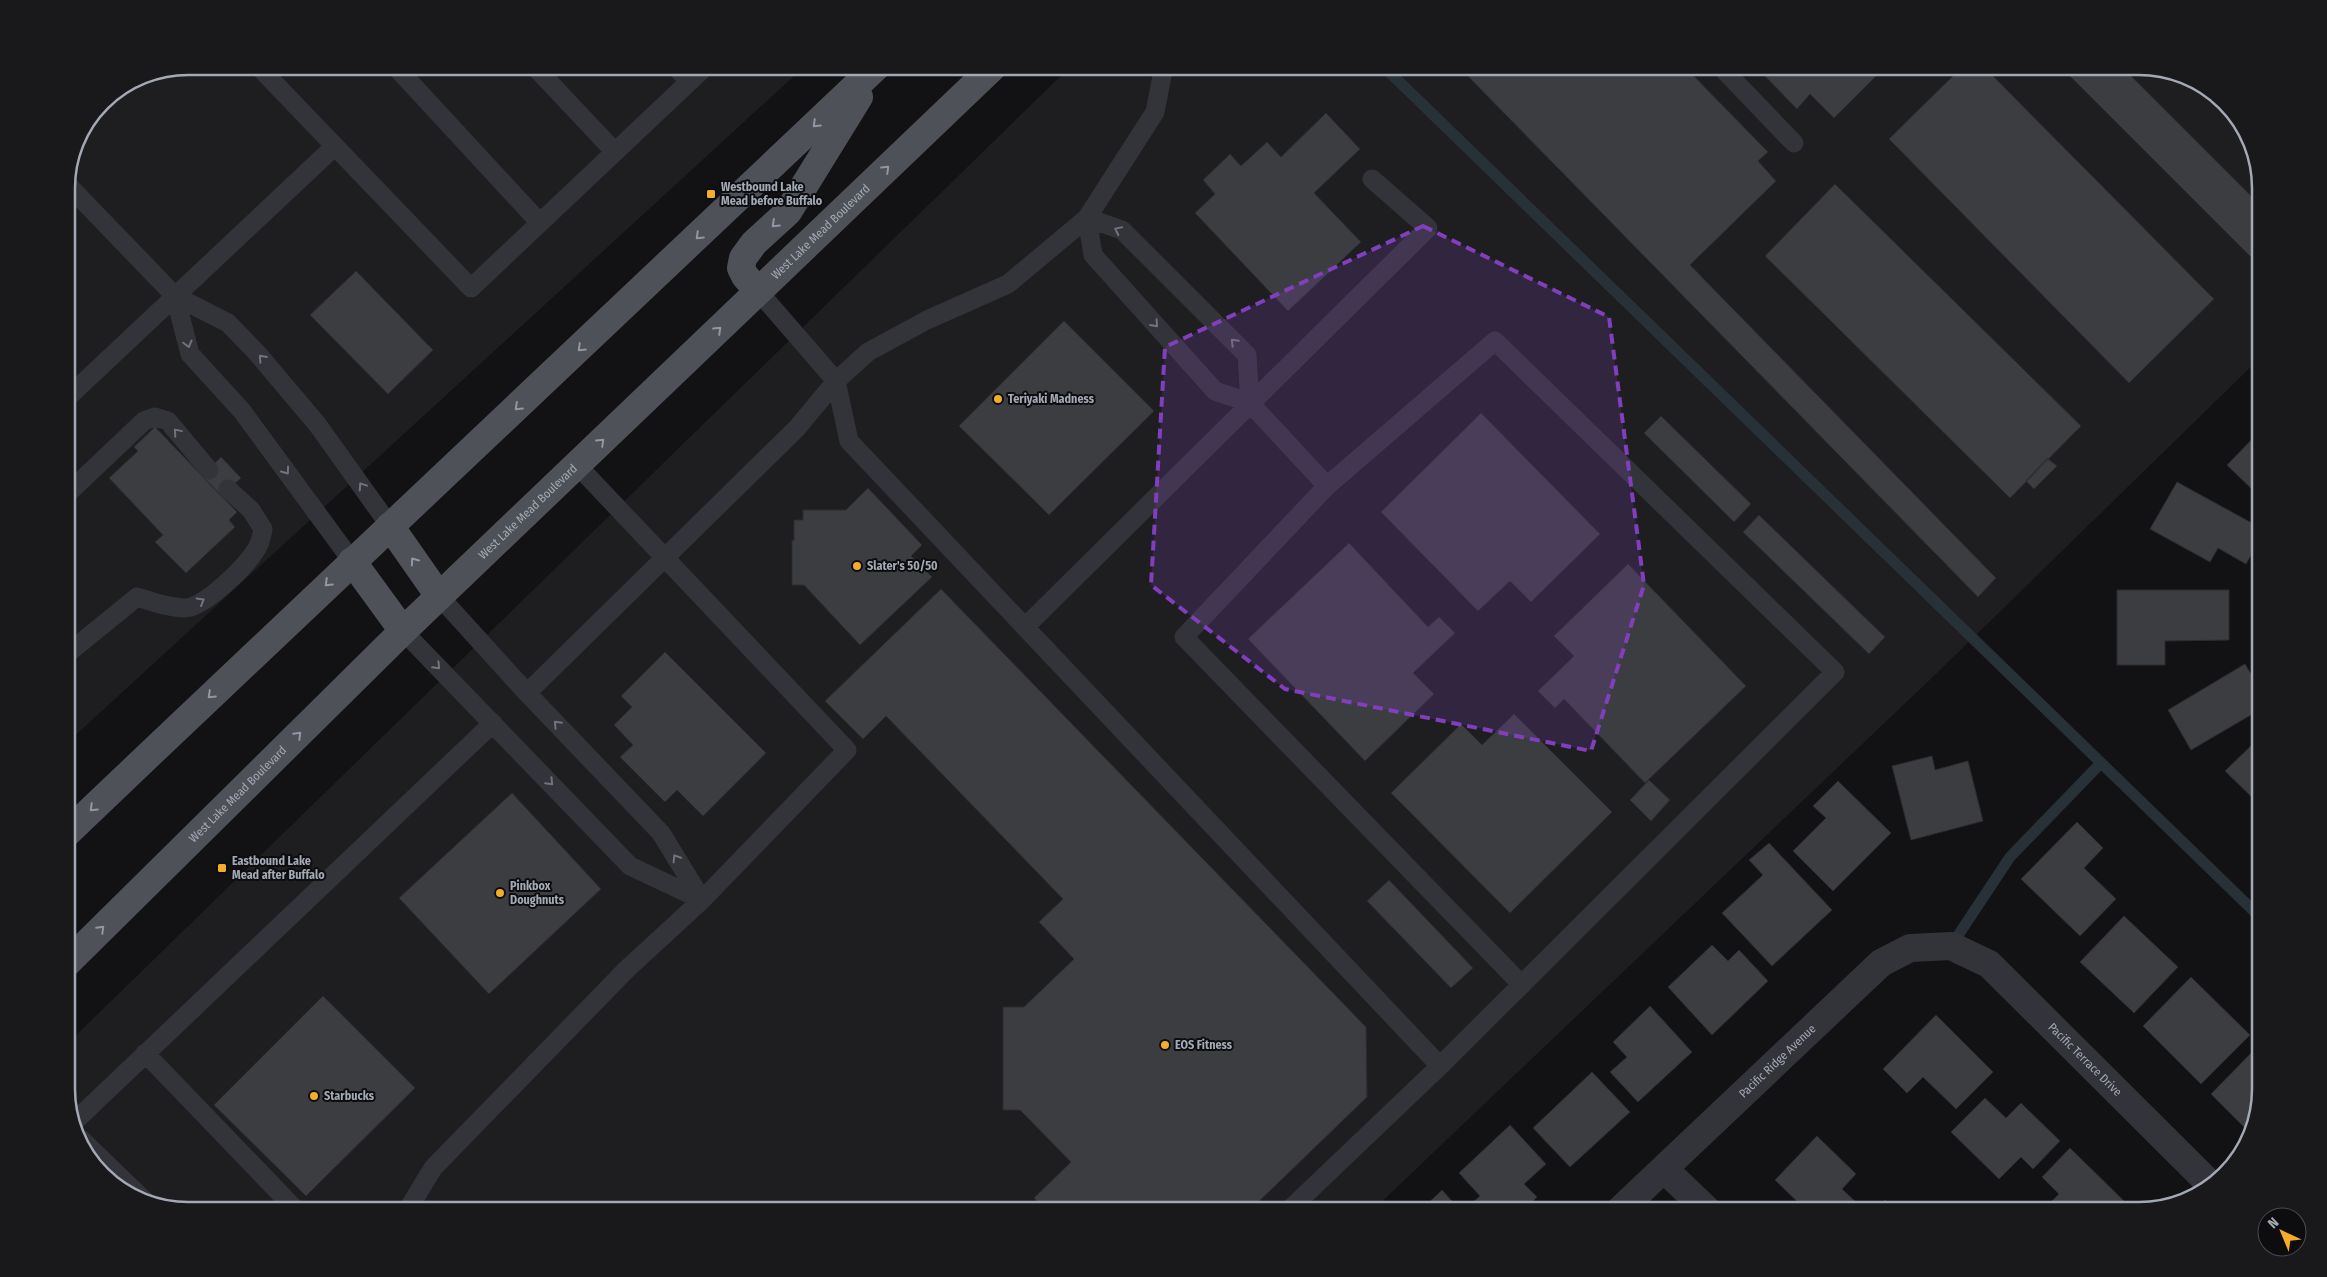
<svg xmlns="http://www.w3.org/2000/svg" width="2327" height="1277" font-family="'Fira Sans Condensed',sans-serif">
<rect width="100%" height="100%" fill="#121214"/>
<path fill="#1e1e21" d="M188 66H805L67 743 66 180 76 141 102 102 141 75Z
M1071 66H2139L2193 79 2240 120 2261 180V357L1938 672 1372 1211H188L134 1198 87 1157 67 1098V1044Z"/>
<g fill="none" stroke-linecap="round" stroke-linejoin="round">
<path stroke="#283138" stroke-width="11" d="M1383 66 2261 918
M1951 946 2010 857 2101 763"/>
</g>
<path fill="#3c3d41" stroke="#2c2c30" d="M1458 66H1684L1768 152 1758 161 1776 181 1690 265 1996 578 1978 597Z
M1755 66H1886L1834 118 1810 94 1797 109Z
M1963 66H1983L2214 299 2129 383 1889 139Z
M2060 66H2121L2261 206V257L2256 262Z
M1326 113 1360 149 1314 193 1361 242 1288 311 1195 213 1215 194 1203 180 1230 154 1241 166 1267 142 1281 157Z
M1835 184 2081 426 2010 498 1765 256Z
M356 271 433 350 388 394 310 315Z
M1064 321 1154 411 1049 515 959 426Z
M1481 413 1600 534 1531 602 1510 581 1478 611 1381 512Z
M1661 416 1751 504 1734 522 1644 433Z
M155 427 237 512 229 520 235 527 186 573 155 542 163 535 109 478 138 451 134 447Z
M2261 430V498L2227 465Z
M221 457 241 478 221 496 202 476Z
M2047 458 2057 466 2034 489 2026 481Z
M2177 482 2261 528V537L2246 564 2218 548 2210 562 2150 529Z
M868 488 922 545 911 556 932 577 860 645 804 585H792V540L794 541V520H803V510H846Z
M1759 515 1885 637 1869 654 1743 532Z
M1349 543 1428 627 1439 617 1455 633 1413 673 1434 694 1365 761 1248 639Z
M1628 564 1746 686 1645 783 1564 699 1555 708 1538 691 1574 656 1554 636Z
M941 589 1366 1027 1367 1097 1249 1211H1047L1034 1198 1071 1162 1020 1110H1003V1007H1024L1074 959 1039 922 1063 899 886 716 863 739 825 701Z
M2117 590H2229V640L2165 641V665H2117Z
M665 652 766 753 703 816 677 790 665 802 620 757 633 745 614 725 632 707 621 696Z
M2245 664 2261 691V709L2191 750 2168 710Z
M1514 714 1612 812 1510 913 1391 793 1461 724 1482 745Z
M2259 738 2261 740V806L2225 771Z
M1932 756 1935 770 1968 761 1983 821 1911 840 1892 766Z
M1649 780 1670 800 1651 821 1630 800Z
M1838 781 1891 833 1833 891 1793 851 1826 818 1813 806Z
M512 793 601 889 489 994 399 898Z
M2077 822 2103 848 2084 868 2116 899 2080 936 2021 879Z
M1769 843 1832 910 1772 966 1722 913 1763 875 1749 860Z
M1389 880 1473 968 1451 988 1367 901Z
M2124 916 2178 967 2134 1013 2080 962Z
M1712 945 1728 961 1739 950 1768 981 1712 1035 1668 987Z
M2191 977 2250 1035 2201 1084 2143 1026Z
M323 996 415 1088 306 1196 214 1105Z
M1650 1006 1692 1052 1638 1102 1610 1072 1627 1057 1613 1042Z
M1936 1015 1993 1072 1956 1109 1923 1077 1907 1093 1883 1069Z
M2259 1045 2261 1089 2250 1133 2211 1094Z
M1592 1072 1630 1112 1570 1167 1533 1128Z
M1985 1098 2006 1118 2021 1103 2060 1141 2033 1169 2021 1157 1999 1179 1951 1132Z
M1510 1125 1546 1164 1524 1184 1537 1197 1523 1211H1477L1471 1204 1480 1196 1459 1173Z
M1817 1136 1856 1174 1842 1189 1859 1205 1854 1211H1807L1775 1180Z
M2070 1148 2125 1202 2116 1211H2046L2044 1209 2059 1194 2042 1177Z
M1442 1190 1461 1211H1420Z
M1885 1200 1897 1211H1874Z"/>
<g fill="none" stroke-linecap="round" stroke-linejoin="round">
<path stroke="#333439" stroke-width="19" d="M258 66 471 288 706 66
M395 66 540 223
M534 66 615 152
M675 66 689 81
M1720 66 1794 143
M66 183 175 296 228 323 257 353 317 424 390 526
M758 291 836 381 849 441 1440 1066 1288 1211
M175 296 190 354 242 411 352 561
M67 398 335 146
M1250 403 1247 355 1122 230 1087 218 1093 255 1215 391 1250 403 1327 486 1495 341 1835 672 1440 1066
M1327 486 1184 637 1522 985
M67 494 144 421 155 417 168 421 209 470
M439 596 527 693 661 833 702 900
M1025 627 1428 228 1372 179
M403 631 630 866 702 900
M67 654 137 597C150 601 178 611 191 607 211 600 250 564 259 544 261 540 262 534 263 529L251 510 228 489
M527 693 797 428 836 381 868 352 927 320 1008 284 1087 218 1155 112 1164 66
M145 1053 297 1211
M75 1121 493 723
M81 1139 145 1201
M407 1211 433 1168 627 969 702 900 847 750 577 465"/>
<g stroke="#333439" stroke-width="28">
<path d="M1664 1169 1708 1211"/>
<path id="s1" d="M1619 1211 1881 963 1910 948 1951 946 1989 964 2211 1185"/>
</g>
<g stroke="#4f5158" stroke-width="28">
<path d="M758 291 745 276 741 268 743 258 754 243 788 212 859 97"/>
<path d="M390 526 439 596"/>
<path d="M352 561 403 631"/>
<path d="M67 833C336 576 608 322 877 66"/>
<path id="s2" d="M67 963 403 631 994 66"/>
</g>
</g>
<defs><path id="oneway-chevron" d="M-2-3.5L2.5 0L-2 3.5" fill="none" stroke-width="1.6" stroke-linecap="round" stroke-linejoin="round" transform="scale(1.25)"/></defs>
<g stroke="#9297a2">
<use href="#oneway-chevron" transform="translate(816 124) rotate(136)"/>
<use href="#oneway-chevron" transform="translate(886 169) rotate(-44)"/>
<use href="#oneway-chevron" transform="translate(775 224) rotate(137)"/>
<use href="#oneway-chevron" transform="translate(699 236) rotate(136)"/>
<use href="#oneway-chevron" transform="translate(718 330) rotate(-44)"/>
<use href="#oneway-chevron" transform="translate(581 348) rotate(136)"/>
<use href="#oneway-chevron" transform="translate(518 407) rotate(137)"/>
<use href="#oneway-chevron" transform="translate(601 442) rotate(-44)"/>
<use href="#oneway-chevron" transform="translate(414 561) rotate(-125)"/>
<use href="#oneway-chevron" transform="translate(328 583) rotate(136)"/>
<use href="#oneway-chevron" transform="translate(211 695) rotate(136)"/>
<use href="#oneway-chevron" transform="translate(298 735) rotate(-45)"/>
<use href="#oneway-chevron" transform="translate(93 808) rotate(136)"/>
<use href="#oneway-chevron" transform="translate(101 929) rotate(-45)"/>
</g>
<g stroke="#71747d">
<use href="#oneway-chevron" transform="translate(1118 230) rotate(-154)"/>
<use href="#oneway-chevron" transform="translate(1155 324) rotate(48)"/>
<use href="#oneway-chevron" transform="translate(1234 342) rotate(-135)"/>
<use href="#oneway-chevron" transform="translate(188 344) rotate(75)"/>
<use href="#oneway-chevron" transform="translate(262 358) rotate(-132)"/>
<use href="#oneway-chevron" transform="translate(177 432) rotate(-130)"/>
<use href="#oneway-chevron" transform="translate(286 471) rotate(54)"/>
<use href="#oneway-chevron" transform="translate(362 486) rotate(-124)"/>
<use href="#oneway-chevron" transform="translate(201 601) rotate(-30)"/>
<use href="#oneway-chevron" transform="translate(437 666) rotate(46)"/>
<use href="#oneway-chevron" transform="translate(557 724) rotate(-134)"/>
<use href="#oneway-chevron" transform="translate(550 782) rotate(46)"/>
<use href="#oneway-chevron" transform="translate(676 858) rotate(-122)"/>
</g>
<path fill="#813fbe" fill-opacity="0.2" stroke="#813fbe" stroke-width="4" stroke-dasharray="10 6" stroke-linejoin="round" d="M1423 226 1609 317 1644 585 1591 751 1285 689 1151 585 1165 347Z"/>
<g fill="#f3ad2b" stroke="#0d0d0f" stroke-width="2">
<rect x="706" y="189" width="10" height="10" rx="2.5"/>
<circle cx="998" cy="399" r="5"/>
<circle cx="857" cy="566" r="5"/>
<rect x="217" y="863" width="10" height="10" rx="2.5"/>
<circle cx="500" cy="893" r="5"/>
<circle cx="1165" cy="1045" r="5"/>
<circle cx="314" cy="1096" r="5"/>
</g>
<g text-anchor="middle" stroke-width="4" stroke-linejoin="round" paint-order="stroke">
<g font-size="12" font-weight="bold" fill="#a3a9b5" stroke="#0d0d0f" text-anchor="start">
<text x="721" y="191">Westbound Lake<tspan x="721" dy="14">Mead before Buffalo</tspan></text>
<text x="1008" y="403">Teriyaki Madness</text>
<text x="867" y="570">Slater's 50/50</text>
<text x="232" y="865">Eastbound Lake<tspan x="232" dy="14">Mead after Buffalo</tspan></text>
<text x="510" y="890">Pinkbox<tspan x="510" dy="14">Doughnuts</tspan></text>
<text x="1175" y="1049">EOS Fitness</text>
<text x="324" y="1100">Starbucks</text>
</g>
<g font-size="12" fill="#a3a9b5" stroke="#0d0d0f">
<text dy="4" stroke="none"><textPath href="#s2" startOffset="1050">West Lake Mead Boulevard</textPath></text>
<text dy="4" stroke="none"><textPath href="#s2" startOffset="645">West Lake Mead Boulevard</textPath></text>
<text dy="4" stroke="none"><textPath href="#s2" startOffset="240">West Lake Mead Boulevard</textPath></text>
<text dy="4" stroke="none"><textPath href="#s1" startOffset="612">Pacific Terrace Drive</textPath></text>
<text dy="4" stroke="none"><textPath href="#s1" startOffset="218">Pacific Ridge Avenue</textPath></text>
</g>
</g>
<path d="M0 0H2327V1277H0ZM188 75H2139A113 113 0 0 1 2252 188V1089A113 113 0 0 1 2139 1202H188A113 113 0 0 1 75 1089V188A113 113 0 0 1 188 75Z" fill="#19191c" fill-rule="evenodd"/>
<path fill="none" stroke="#a3a9b5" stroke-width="2.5" d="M188 75H2139A113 113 0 0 1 2252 188V1089A113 113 0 0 1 2139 1202H188A113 113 0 0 1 75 1089V188A113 113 0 0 1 188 75Z"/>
<g transform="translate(2282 1232) rotate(316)"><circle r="24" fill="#0d0d0f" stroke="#494b51"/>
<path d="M0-4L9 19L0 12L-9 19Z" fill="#f3ad2b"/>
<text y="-8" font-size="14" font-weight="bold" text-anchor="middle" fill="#a3a9b5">N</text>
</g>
</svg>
